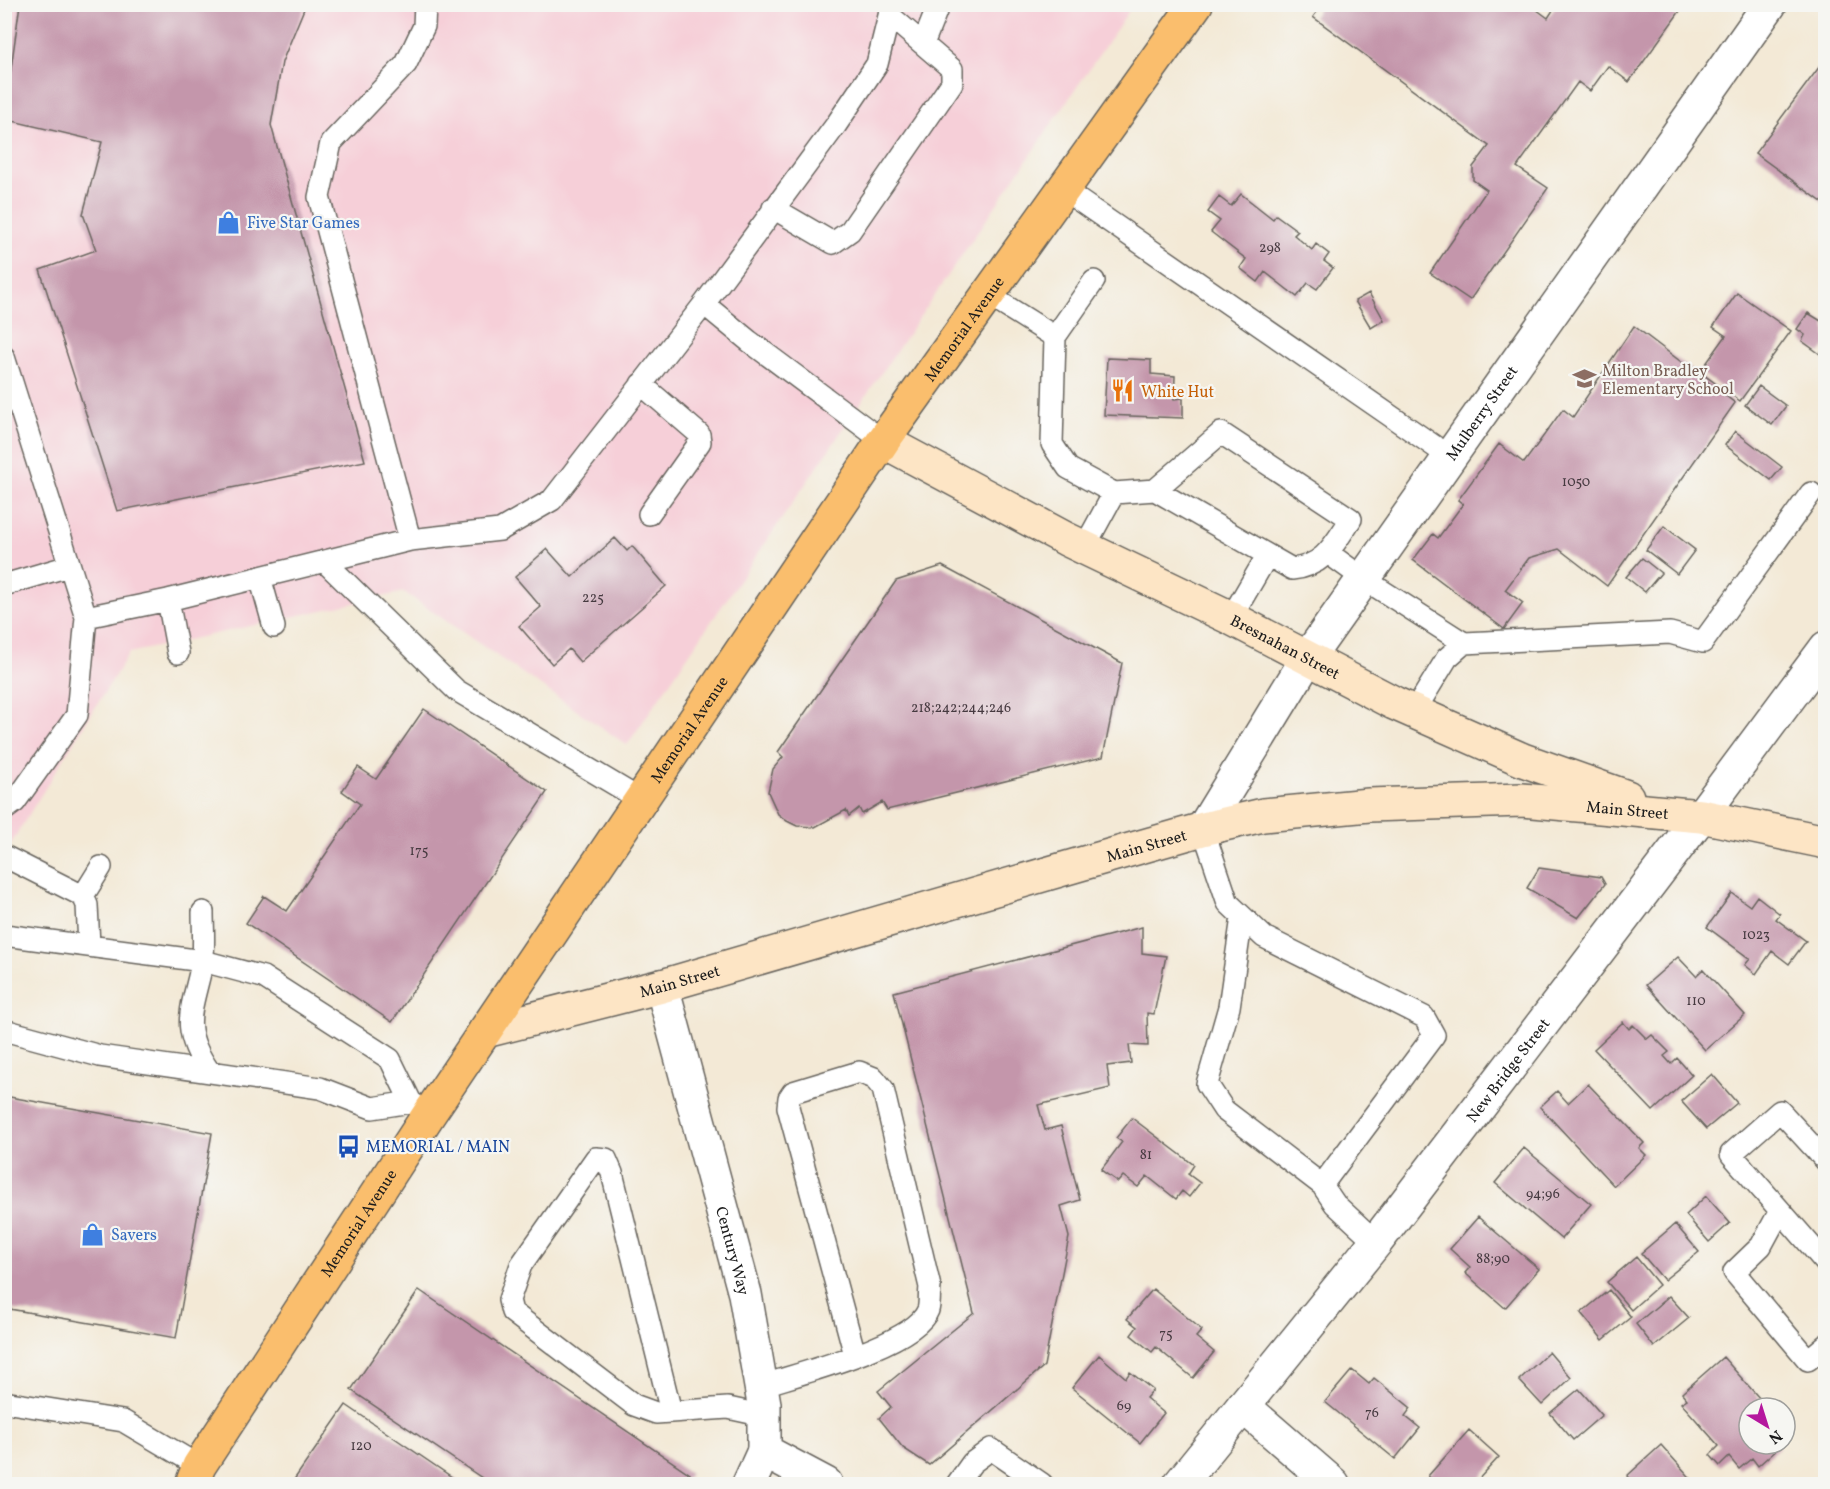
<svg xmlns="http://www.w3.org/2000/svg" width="1830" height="1489" font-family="Vollkorn,serif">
<rect width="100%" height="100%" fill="#f6f6f2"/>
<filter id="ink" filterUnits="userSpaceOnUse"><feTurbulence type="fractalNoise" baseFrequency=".0167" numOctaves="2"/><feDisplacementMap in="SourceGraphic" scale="12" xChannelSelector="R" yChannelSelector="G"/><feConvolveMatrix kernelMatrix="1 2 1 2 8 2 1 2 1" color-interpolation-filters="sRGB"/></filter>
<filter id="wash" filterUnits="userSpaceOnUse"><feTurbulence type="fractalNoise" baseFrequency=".008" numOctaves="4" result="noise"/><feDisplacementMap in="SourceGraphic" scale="24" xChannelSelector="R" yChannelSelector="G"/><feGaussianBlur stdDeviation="1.35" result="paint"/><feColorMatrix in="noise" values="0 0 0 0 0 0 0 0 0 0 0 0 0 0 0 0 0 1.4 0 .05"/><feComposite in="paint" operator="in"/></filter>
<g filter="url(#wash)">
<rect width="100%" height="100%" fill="#f3e9d6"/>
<path fill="#f6cfd8" d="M5 5H1133L627 745 404 592 129 653 5 853Z"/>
<g id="blocks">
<path fill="#c496ab" d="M20 4H306L282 62 271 125 365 461 117 511 40 270 96 250 83 214 102 142 4 119Z
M1323 4H1529L1548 18 1557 4H1685L1629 82 1608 66 1590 91 1578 82 1517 167 1548 188 1470 300 1430 273 1487 190 1473 180V167L1489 146 1313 17Z
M1826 58V205L1755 153Z
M1241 194 1273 219 1276 215 1298 231 1294 235 1312 250 1316 244 1329 254 1324 261 1333 268 1317 289 1308 283 1297 297 1265 272 1258 282 1240 268 1246 259 1211 232 1220 221 1208 212 1219 197 1231 206Z
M1369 293 1384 320 1371 328 1355 301Z
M1737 293 1791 331 1740 401 1700 372 1726 336 1713 327Z
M1808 313 1826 324V345L1820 354 1802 341 1805 335 1797 329Z
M1634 326 1735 403 1607 586 1559 549 1529 558 1505 590 1523 603 1504 629 1413 560 1433 534 1438 538 1463 504 1458 500 1499 444 1524 463 1563 409 1573 417Z
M1107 358 1151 360V374L1175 376 1174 399 1183 398V418L1104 415Z
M1759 386 1786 406 1772 425 1745 405Z
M1735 431 1782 467 1771 480 1725 445Z
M1664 526 1695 550 1677 574 1646 550Z
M615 538 627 551 632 546 666 586 580 662 569 649 552 664 519 626 541 607 515 577 547 549 572 577Z
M1642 558 1661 573 1645 592 1626 577Z
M942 566 1122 663 1103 757 887 810 882 802 862 814 859 808 849 816 846 810 815 827 797 826 787 821 778 814 768 792 773 769 783 757 778 752 896 581Z
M424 709 547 792 392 1022 246 923 264 896 287 911 360 804 342 791 358 767 376 779Z
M1539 868 1601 877 1605 884 1578 918 1527 888Z
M1732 893 1750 906 1757 896 1780 914 1776 919 1806 941 1789 964 1772 951 1756 974 1745 965 1750 959 1707 927Z
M1142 927V953L1166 956 1154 1014 1147 1013 1148 1046 1129 1045 1131 1063 1107 1066 1110 1088 1038 1105 1045 1130 1061 1126 1080 1200 1061 1206 1069 1237 1044 1366 929 1465 903 1448 879 1418 891 1407 878 1391 974 1313 894 992Z
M1678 957 1696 976 1703 969 1745 1015 1705 1050 1646 985Z
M1623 1022 1629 1029 1633 1025 1647 1039 1652 1035 1669 1052 1664 1056 1671 1064 1677 1058 1692 1075 1653 1111 1594 1049Z
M1712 1074 1737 1103 1706 1129 1681 1101Z
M1588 1084 1644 1143 1639 1148 1646 1155 1614 1186 1540 1107 1557 1091 1568 1103Z
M4 1096 212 1133 176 1338 4 1308Z
M1132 1118 1194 1165 1188 1174 1200 1183 1189 1197 1182 1191 1176 1199 1147 1176 1138 1187 1123 1176 1118 1182 1101 1170 1122 1142 1116 1138Z
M1524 1148 1591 1204 1561 1239 1495 1183Z
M1706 1196 1730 1223 1709 1242 1686 1215Z
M1478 1217 1539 1269 1505 1308 1465 1273 1470 1267 1450 1249Z
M1675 1224 1699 1252 1664 1280 1641 1253Z
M1636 1257 1659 1285 1631 1310 1607 1282Z
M1153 1289 1202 1330 1196 1337 1214 1352 1193 1378 1156 1347 1152 1352 1131 1335 1137 1327 1127 1319Z
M419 1290 690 1474 682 1484H491L351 1390Z
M1609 1290 1631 1317 1603 1340 1581 1313Z
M1669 1296 1689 1318 1654 1347 1636 1324Z
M1549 1352 1571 1378 1542 1405 1519 1380Z
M1099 1355 1126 1378 1130 1372 1153 1390 1146 1398 1164 1413 1140 1443 1072 1388Z
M1723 1357 1768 1408H1749V1444H1777L1779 1447 1758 1466 1752 1458 1739 1469 1729 1457 1720 1466 1710 1455 1719 1446 1681 1403 1687 1399 1682 1393Z
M1352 1370 1369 1384 1374 1378 1411 1408 1405 1416 1420 1428 1395 1459 1325 1402Z
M1579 1389 1602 1415 1573 1440 1550 1413Z
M346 1405 462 1484H291Z
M1469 1430 1499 1457 1474 1484H1437L1428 1476Z
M1661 1445 1696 1484H1634L1627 1476Z"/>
</g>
</g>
<g filter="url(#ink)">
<use href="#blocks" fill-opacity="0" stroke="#67645d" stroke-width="1.5"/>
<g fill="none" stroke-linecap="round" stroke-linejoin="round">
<defs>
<path id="lane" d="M923 44 939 4
M1064 190 1450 457
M773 208 833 243 850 231 952 83V69L889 15
M988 295 1055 337 1052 444 1068 468 1114 493 1155 490
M704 304 749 341 883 441
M1055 337 1094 281
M4 357 86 617
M641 384 699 434 700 442 649 514
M1221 433 1351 519C1334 544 1325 566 1292 569L1155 490Z
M410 540 319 197 331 143 406 64 424 26 425 4
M1084 548 1114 493
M1328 553 1364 579 1464 643
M324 561 456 690 641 800
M260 577 274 627
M4 585 69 566
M168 600 178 653
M1231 618 1267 556
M1414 712 1447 658 1464 643 1670 633 1703 642 1811 493
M4 810 15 802 77 715 86 617 168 600 410 540 500 530 552 500 704 304 836 125 877 64 892 4
M1203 829 1228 903 1264 937 1424 1017 1434 1035 1322 1185 1335 1204 1376 1242
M4 856 83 896 87 905 89 945
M83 896 101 867
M203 912C203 929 205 948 202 964 192 1011 179 1027 209 1071
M1242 917 1229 1007 1207 1084 1224 1110 1322 1185
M4 935 203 961 263 977 390 1059 411 1102 429 1114
M4 1030 100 1056 320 1088 372 1108 411 1102
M1826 1161 1780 1111 1731 1154 1826 1263
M1780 1211 1761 1246 1734 1272 1808 1360 1826 1345
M761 1386C797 1374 915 1345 928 1310 930 1304 929 1294 930 1287L883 1089 874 1078 859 1072 793 1092 789 1098 788 1107 855 1355
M4 1402 123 1421 199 1466
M671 1412 612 1173 606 1159 596 1158 521 1265 509 1300 512 1312 634 1405 656 1413 728 1408 765 1416
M957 1484 972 1463 991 1449 1042 1484"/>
<g id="street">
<path id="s1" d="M1203 829 1307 659 1770 4"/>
<path id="s2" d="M662 986 745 1294 764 1404V1451L826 1484"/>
<path d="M1243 1406 1333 1484"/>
<path d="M749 1484 764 1451"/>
<path id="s3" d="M1180 1484 1376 1242 1701 816 1826 648"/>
</g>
<g id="secondary">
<path id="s4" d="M883 441 1066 539 1231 618 1394 703 1523 760 1627 797"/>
<path id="s5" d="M485 1031 662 986 1084 863 1203 829 1263 815 1369 805 1522 800 1701 816 1826 842"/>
</g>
<g id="primary">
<path id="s6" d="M192 1484 199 1466 429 1114 883 441 1196 4"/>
</g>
</defs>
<use href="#lane" stroke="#67645d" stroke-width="24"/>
<use href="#street" stroke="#67645d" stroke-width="36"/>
<use href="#secondary" stroke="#67645d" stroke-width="36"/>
<use href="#primary" stroke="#67645d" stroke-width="36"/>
<use href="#lane" stroke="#fff" stroke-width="21"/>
<use href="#street" stroke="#fff" stroke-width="33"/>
<use href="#secondary" stroke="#fde5c5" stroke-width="33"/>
<use href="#primary" stroke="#fabe6d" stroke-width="33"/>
</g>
</g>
<defs>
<symbol id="shop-bare" viewBox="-9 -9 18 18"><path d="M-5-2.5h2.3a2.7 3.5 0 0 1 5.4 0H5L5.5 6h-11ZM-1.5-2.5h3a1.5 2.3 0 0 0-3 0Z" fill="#3f7fe0" stroke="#f6f6f2" stroke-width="2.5" paint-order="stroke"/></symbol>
<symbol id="school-bare" viewBox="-9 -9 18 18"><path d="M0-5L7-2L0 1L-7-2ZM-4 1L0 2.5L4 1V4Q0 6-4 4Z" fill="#8d6e63" stroke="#f6f6f2" stroke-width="2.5" paint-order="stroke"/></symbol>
<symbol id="restaurant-bare" viewBox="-9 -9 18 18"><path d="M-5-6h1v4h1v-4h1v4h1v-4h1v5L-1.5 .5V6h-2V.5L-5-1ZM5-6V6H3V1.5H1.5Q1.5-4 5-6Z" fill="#e8710a" stroke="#f6f6f2" stroke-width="2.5" paint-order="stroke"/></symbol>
<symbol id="bus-bare" viewBox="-9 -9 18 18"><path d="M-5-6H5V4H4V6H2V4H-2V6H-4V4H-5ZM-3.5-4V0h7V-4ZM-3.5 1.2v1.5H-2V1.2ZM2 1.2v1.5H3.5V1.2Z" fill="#1a4fb4" stroke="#f6f6f2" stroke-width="2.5" paint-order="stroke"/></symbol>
</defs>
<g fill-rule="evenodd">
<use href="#shop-bare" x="212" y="206" width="33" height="33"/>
<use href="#school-bare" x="1568" y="362" width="33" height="33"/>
<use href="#restaurant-bare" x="1106" y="374" width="33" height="33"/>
<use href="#bus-bare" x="332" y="1130" width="33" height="33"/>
<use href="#shop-bare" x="76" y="1218" width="33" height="33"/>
</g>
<g text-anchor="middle" stroke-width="4.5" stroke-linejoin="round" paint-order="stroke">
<g font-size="14" fill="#463a40">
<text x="1270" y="252">298</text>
<text x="1576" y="486">1050</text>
<text x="593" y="602">225</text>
<text x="961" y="712">218;242;244;246</text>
<text x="419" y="855">175</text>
<text x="1756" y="939">1023</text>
<text x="1696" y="1005">110</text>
<text x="1146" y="1159">81</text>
<text x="1543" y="1198">94;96</text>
<text x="1493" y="1263">88;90</text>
<text x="1166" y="1338">75</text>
<text x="1124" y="1410">69</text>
<text x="1372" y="1417">76</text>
<text x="361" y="1450">120</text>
</g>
<g font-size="16" fill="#366cbe" stroke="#f6f6f2" text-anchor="start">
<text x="247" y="228">Five Star Games</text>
<text x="111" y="1240">Savers</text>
</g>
<g font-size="16" fill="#1c1c1c" stroke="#f6f6f2">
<text dy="6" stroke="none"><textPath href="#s6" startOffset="1390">Memorial Avenue</textPath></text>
<text dy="6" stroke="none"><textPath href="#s1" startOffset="501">Mulberry Street</textPath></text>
<text dy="6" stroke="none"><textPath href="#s4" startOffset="452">Bresnahan Street</textPath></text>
<text dy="6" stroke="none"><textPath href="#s6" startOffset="904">Memorial Avenue</textPath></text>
<text dy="6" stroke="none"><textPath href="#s5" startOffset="1173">Main Street</textPath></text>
<text dy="6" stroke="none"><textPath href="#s5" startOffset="687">Main Street</textPath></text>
<text dy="6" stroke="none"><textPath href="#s5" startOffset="201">Main Street</textPath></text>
<text dy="6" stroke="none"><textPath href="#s3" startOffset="528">New Bridge Street</textPath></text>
<text dy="6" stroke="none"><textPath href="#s6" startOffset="310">Memorial Avenue</textPath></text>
<text dy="6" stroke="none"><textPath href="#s2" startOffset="274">Century Way</textPath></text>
</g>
<g font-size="16" fill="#785e54" stroke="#f6f6f2" text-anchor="start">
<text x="1602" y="376">Milton Bradley<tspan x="1602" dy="18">Elementary School</tspan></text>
</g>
<g font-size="16" fill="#c56008" stroke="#f6f6f2" text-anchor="start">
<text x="1141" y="397">White Hut</text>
</g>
<g font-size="16" fill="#164399" stroke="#f6f6f2" text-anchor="start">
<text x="366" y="1152">MEMORIAL / MAIN</text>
</g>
</g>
<rect width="1830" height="1489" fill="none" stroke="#f6f6f2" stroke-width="24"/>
<g transform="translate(1767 1426) rotate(142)"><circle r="28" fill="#f6f6f2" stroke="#9f9f9c" stroke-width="1.5"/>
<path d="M0-4.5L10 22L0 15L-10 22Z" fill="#b5179e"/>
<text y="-9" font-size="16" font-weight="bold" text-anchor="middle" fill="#1c1c1c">N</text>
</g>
</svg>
